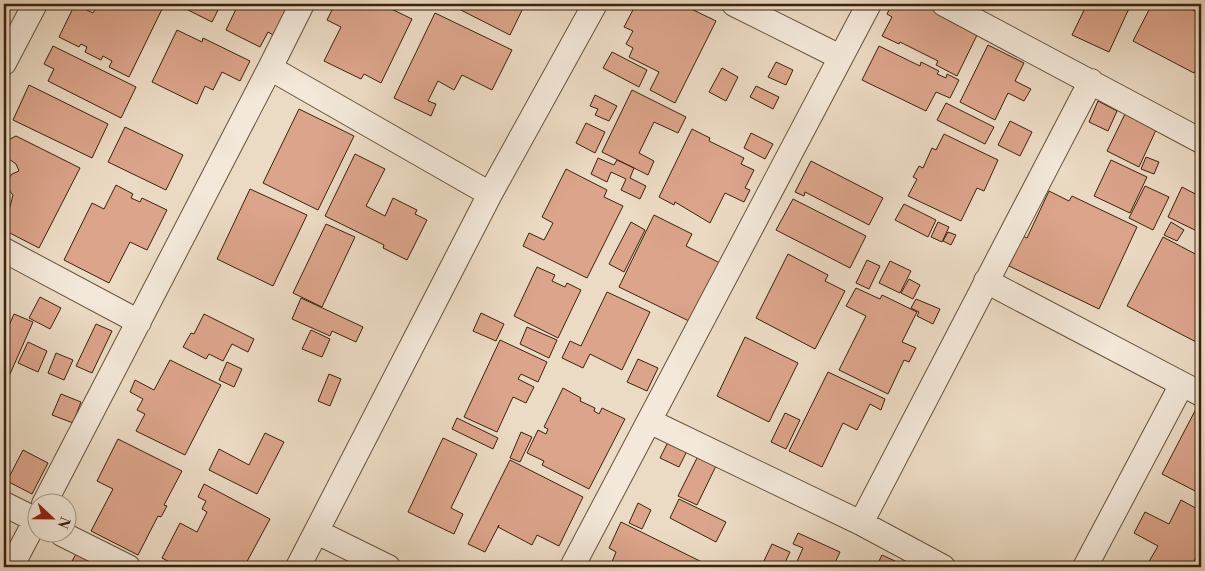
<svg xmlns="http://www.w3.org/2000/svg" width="1205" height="571" font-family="'Libre Bodoni',serif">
<rect width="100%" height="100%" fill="#ecdbc4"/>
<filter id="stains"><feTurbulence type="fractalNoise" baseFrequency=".004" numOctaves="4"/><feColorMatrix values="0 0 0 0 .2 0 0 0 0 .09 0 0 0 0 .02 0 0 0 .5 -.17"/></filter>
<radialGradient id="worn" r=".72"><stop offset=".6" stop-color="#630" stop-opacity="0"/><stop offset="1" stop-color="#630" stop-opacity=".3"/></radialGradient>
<path fill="#dca48b" stroke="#3b230c" d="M75 4 93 13 98 4H160L164 5 129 77 109 67 112 61 103 56 101 60 85 52 87 47 81 44 79 47 59 37Z
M188 4H221L212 22 186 9Z
M230 4H289L273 35 268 32 260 47 226 30 237 7Z
M335 4H381L412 19 381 83 364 74 361 79 324 61 341 27 327 20Z
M449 4H525L510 35Z
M636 4H681L716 21 675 103 650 90 659 72 629 57 633 48 626 44 633 31 624 27Z
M892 4H925L979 31 957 76 936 65 938 61 900 42 899 44 882 36 892 17 887 14Z
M1087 4H1131L1109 52 1072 35Z
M1152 4H1181L1201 14V60L1194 73 1133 41Z
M435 13 512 50 492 90 462 75 454 90 438 81 428 101 436 104 431 116 394 98Z
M177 30 202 42 203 38 250 61 240 81 222 72 213 90 205 86 197 104 152 82Z
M988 45 1024 63 1015 81 1031 89 1024 101 1008 93 995 120 960 102Z
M53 46 136 87 121 118 48 81 54 69 44 64Z
M879 46 920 66 921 62 939 71 937 74 946 78 947 74 959 80 950 98 936 92 926 111 862 80Z
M612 52 647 70 639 87 603 68Z
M776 62 793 70 786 85 768 77Z
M722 68 738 77 726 101 709 92Z
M29 85 108 124 92 158 13 120Z
M756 86 779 97 773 109 750 97Z
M632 90 686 117 678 133 654 122 639 153 654 161 648 175 602 152Z
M595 95 617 106 609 121 595 115 598 109 590 106Z
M1098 101 1117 111 1108 131 1089 122Z
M946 103 994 127 985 144 937 120Z
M299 109 354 136 318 210 263 183Z
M1125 114 1156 130 1139 167 1107 151Z
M1010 121 1032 132 1020 156 998 145Z
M586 123 605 132 595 153 576 143Z
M125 127 183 155 166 190 108 162Z
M692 129 710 138 709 141 744 158 741 164 754 170 745 188 750 190 744 202 725 193 710 223 675 202 674 205 659 197Z
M751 133 773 144 765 159 744 148Z
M944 134 998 160 984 191 977 188 961 221 908 196 917 179 913 177 919 166 923 168 932 148 936 150Z
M16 136 80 168 39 248 4 230 13 195 8 189V179L12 174 19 171 16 164 6 157 5 149 10 139Z
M355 154 385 169 366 206 385 216 393 198 417 210 415 214 427 220 407 260 383 248 384 245 325 216Z
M1146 157 1159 162 1154 174 1141 169Z
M598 158 614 165 617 160 634 168 630 178 646 186 640 199 621 190 626 179 611 172 607 182 591 174Z
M1111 160 1147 177 1130 213 1094 196Z
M811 161 883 198 869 225 805 192 804 196 795 192Z
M566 169 607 190 604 197 623 206 587 278 523 246 529 233 544 240 553 223 542 217Z
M116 185 133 194 131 198 140 202 142 198 167 210 147 250 130 242 109 283 64 260 92 203 104 209Z
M1145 186 1169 197 1153 230 1129 218Z
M1182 187 1201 197V226L1199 232 1168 217Z
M250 189 307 215 273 286 217 259Z
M1049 191 1069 201 1072 196 1137 227 1099 309 1009 266 1023 236 1027 238Z
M793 199 866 236 850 268 776 230Z
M904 204 936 220 928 237 895 220Z
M654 215 692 234 686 246 720 263 691 322 619 287Z
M631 222 645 230 624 272 609 264Z
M938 222 949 227 942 242 931 237Z
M1171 222 1184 230 1177 241 1164 235Z
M326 224 355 237 322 307 293 293Z
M948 232 956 235 951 245 943 241Z
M1163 237 1201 257V340L1200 344 1127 306Z
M788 254 828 275 825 281 845 291 815 349 756 318Z
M867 260 880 266 869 289 856 283Z
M890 261 911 271 900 293 879 283Z
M537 267 555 275 552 281 565 287 567 283 581 290 558 338 514 316Z
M909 279 920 285 913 299 901 293Z
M856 288 880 299 882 295 917 312 902 342 916 348 909 362 904 360 888 394 839 370 866 316 846 306Z
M607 292 650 312 622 370 590 354 583 368 562 358 570 341 581 346Z
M40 297 61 308 50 329 29 318Z
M301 298 363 327 356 342 332 331 330 336 292 319Z
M916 299 940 309 933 324 917 316 919 312 911 308Z
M481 313 504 324 496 341 473 331Z
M14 314 33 322 10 374 4 371V337Z
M204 314 254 339 248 352 232 344 223 361 209 354 206 359 183 347 191 333 194 334Z
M96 324 112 331 92 373 76 366Z
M527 327 557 340 549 358 520 344Z
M311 330 330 339 322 357 302 349Z
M745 337 798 363 769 422 717 396Z
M500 340 547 362 538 382 521 374 518 379 534 387 526 403 513 397 497 432 464 417Z
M28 342 47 351 38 372 18 363Z
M56 353 73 360 64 380 48 373Z
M638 359 658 368 647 391 627 382Z
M170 360 221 385 185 455 136 431 145 414 137 410 143 399 130 392 135 380 154 390Z
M227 362 242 369 234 387 219 380Z
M828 372 885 399 881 410 870 404 857 430 843 423 822 467 789 451Z
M329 374 341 379 330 406 318 401Z
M563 388 581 398 580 401 595 408 594 411 599 414 602 408 625 419 589 489 542 465 544 461 527 453 538 430 546 434 548 429 544 427Z
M61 394 81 402 73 423 52 415Z
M1197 407 1201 409V494L1162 474Z
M785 413 800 420 786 449 771 442Z
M457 418 498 438 493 449 452 429Z
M521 432 532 437 520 462 510 458Z
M265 433 284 442 257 494 209 470 219 449 249 465Z
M443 438 477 454 451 508 463 514 454 534 408 512Z
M118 439 182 471 164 505 167 506 161 517 158 516 138 555 91 531 113 489 97 481Z
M668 442 687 451 679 467 660 458Z
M23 450 48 463 32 494 7 481Z
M698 456 716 466 697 505 678 496Z
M510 460 583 497 559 546 537 535 532 545 498 527 499 525 485 552 468 544Z
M204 484 270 519 244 567H179L162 558 180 523 197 532 207 512 202 509 206 501 198 497Z
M679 499 726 522 716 542 670 518Z
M1181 500 1201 511V548L1191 567H1152L1147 565 1158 546 1134 533 1145 512 1169 524Z
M638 503 651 510 642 529 629 523Z
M621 522 710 566 709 567H610L616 552 609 548Z
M798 533 840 552 833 567 795 566 803 548 793 544Z
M772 544 790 552 783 567H761Z
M77 552 107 567H69Z
M882 555 908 567H876Z"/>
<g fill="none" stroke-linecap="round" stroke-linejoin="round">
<defs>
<path id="minor" d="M734 4 840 57
M944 4 1201 141
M4 63 35 4
M270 68 490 194
M4 250 139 322
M986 281 1201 394
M649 421 861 523 943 567
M4 504 38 521
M44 504 270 68 302 4
M861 523 1091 81
M317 532 388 567
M62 534 128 567
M11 567 38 516
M298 567 490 194 595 4
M572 567 869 4
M1085 567 1182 384"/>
</defs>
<use href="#minor" stroke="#67513a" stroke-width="26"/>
<use href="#minor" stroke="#f3e8d9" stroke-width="24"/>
</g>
<rect width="1205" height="571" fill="none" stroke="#ecdbc4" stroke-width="20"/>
<rect x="5" y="5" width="1195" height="561" fill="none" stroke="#3b230c" stroke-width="2.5"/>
<rect x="10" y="10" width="1185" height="551" fill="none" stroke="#3b230c"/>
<g transform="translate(52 518) rotate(112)"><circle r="24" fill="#f3e8d9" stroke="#a99987"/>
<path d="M0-4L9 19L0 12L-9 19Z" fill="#8f2418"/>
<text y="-8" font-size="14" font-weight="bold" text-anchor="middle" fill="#3b230c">N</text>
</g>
<rect width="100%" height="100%" filter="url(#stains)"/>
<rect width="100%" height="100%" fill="url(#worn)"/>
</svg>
